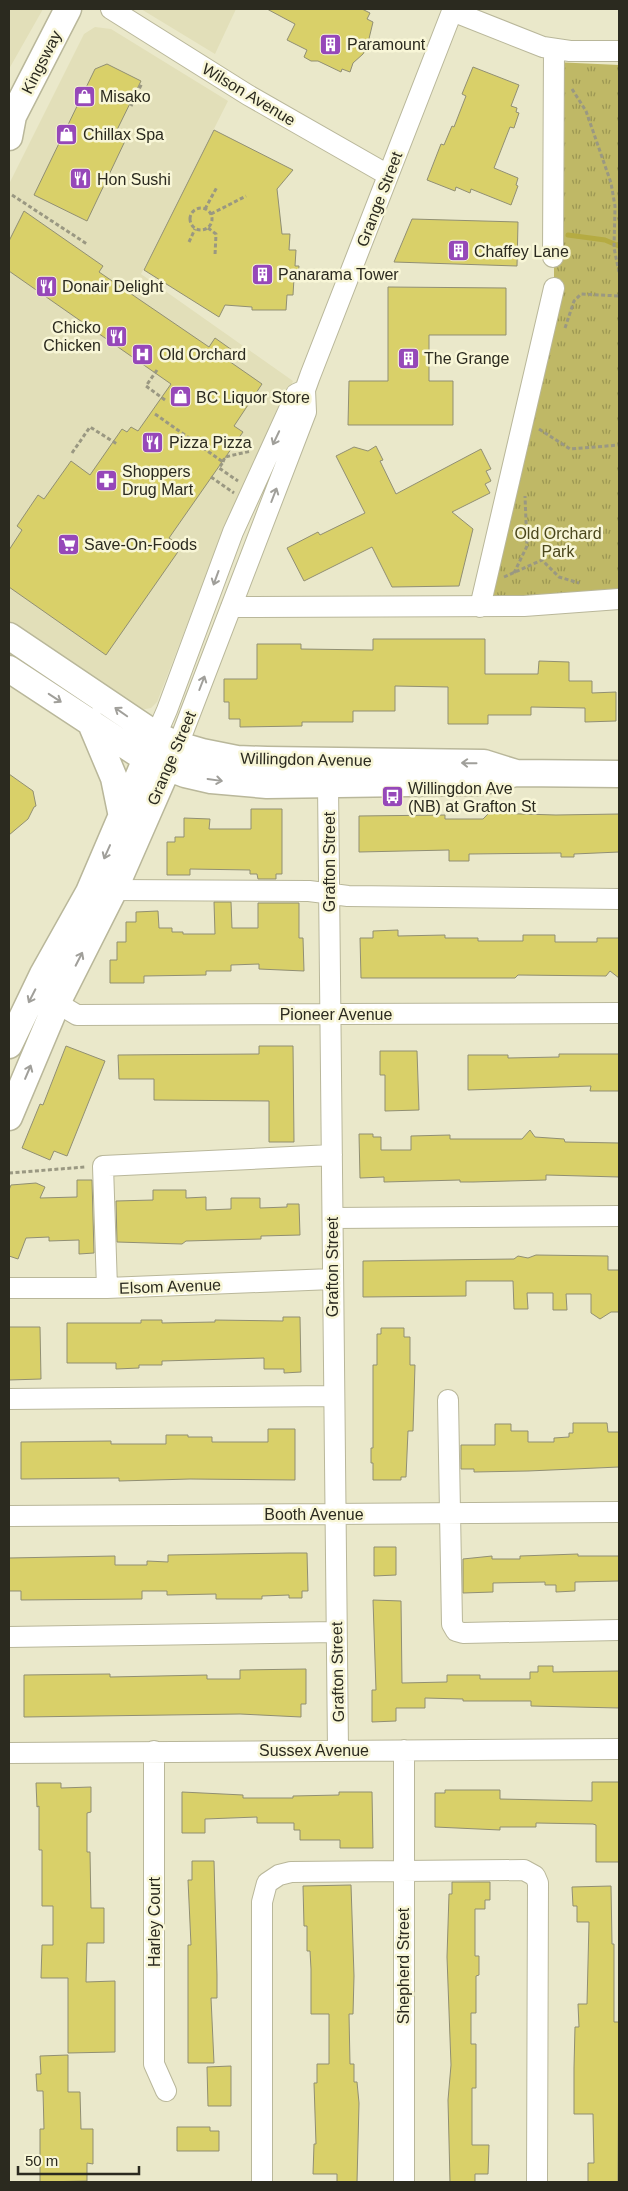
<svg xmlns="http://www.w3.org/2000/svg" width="628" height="2191" font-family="Arial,sans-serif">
<defs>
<pattern id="grass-tufts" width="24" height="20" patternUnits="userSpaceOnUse" patternTransform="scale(1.25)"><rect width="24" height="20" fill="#bfb866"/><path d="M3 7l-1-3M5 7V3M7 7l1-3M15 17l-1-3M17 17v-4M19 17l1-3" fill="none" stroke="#9b9653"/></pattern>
</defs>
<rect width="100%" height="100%" fill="#eae8ca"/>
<path fill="#e2dfb9" d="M9 9H43L9 69Z
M141 9H236L215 54Z
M95 27 111 29 228 101 141 274 293 381 228 519 157 702 151 708 140 710 132 708 9 622V184L84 34Z"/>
<path fill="url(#grass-tufts)" d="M554 62 619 65V599L480 607 554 288Z"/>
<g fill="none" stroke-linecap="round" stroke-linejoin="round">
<path stroke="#b5ab42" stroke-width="5" d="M568 235 605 240 619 246"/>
</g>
<path fill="#d9d069" stroke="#918f73" d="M267 9H362L370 13 367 19 373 22 367 47 363 54 353 63 350 72 342 69 341 72 318 61H311L304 57 307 50 287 40 295 24Z
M107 64 141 81 114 136 125 141 87 221 34 195 95 69Z
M473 67 519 85 511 106 517 108 516 112 519 113 514 128 510 127 494 168 518 178 516 185 518 186 511 205 471 189 470 193 456 187 455 191 427 180 441 144 444 145 452 126 454 127 466 96 462 94Z
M214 130 293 170 277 189 282 234H290L289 250H296L295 266H299L298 278H294L293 295H287L286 310H252V307L225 305 219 317 144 270Z
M24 211 103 266 99 272 209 347 215 338 232 350 226 359 262 384 234 426 243 432 169 538 182 546 106 655 9 587V550L22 530 17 526 38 495 44 499 71 461 90 475 122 429 127 432 131 427 138 431 171 384 9 271V241Z
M412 219 518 222 517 266 394 262Z
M388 287 506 288V335H429V381H453V425H348L349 381H388Z
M376 446 383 460 380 461 396 494 481 449 491 469 486 471 491 481 485 484 490 493 452 512 473 529 459 586 392 587 372 547 304 581 287 548 318 532 320 535 365 513 336 456 354 447 368 451Z
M373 639H485V674H538L539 661 569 662V681H592V693L616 692V721L585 722V708L531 707V715H488V724H448V687L395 686V711H353V722H302V726L240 727V719H229V702H224V679H257V644H301V649L373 650Z
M9 774 33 791 36 806 34 807 28 819 9 835Z
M251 809H282V874H276V879H258L257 874H250V870L190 869V875H167V842H175V837H184V818L210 819 209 829H251Z
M489 813 556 815 619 814V852L574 854V857H561V853L469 854V861H449V850L359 852V816L445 815V819H483Z
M214 902H231L232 928H258V903H299V938H303L304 971 259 969V964L231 965V971H206V975L144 976V983H110V960H117V942H126V922H136V912L158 911 159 928H172V932H183V934H215Z
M398 930V936L445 935V938H478V941H523V935H555V942H597V938H619V978L610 971 606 976 518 975 515 978H361L360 938H373V931Z
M66 1046 105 1061 67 1156 54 1151 50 1160 22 1148 40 1104 43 1105Z
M259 1046H293L294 1142H269V1101L154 1100V1079H119L118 1055 259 1054Z
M380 1051H417L419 1110 385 1111V1075H380Z
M559 1054H619V1091H590L591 1086 468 1090V1055H508V1058L559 1057Z
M530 1130 535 1137 564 1139 565 1142 619 1143V1177L546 1175V1180L473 1182H460V1180L384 1182V1177L360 1178 359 1134H373V1137H381V1150H411V1136L450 1135V1139H522Z
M77 1180H92L94 1253 79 1254V1240L49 1241V1237L26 1238 18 1259 9 1256V1190L11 1185 36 1183 45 1187 40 1198 77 1197Z
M153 1190H186V1198L206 1197V1210L231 1209V1198H260V1208L287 1207V1204H299L300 1235 261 1236V1239L186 1241 182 1244 117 1242 116 1201 153 1200Z
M536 1255 608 1256V1270H619V1312H611L600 1319 591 1313V1294H566L567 1310H553V1293H527L528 1309H514L513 1281H466V1296L363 1297V1261L514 1259 518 1256 528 1258Z
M283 1317H300L301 1372 284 1373V1369H264V1358L162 1361V1365H139V1368L116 1369V1363H67V1323H141V1320H162V1323L215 1322V1320L283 1321Z
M9 1327H40L41 1379 9 1380Z
M381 1328H404V1337H410V1365H415L413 1431H408L406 1477H401V1480H373V1463H371V1448H373V1365H377V1334H381Z
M573 1423H607L608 1432H619V1467L528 1471 474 1472V1469H461V1445H495V1424H511V1431H528V1442H554V1438L569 1437V1433H573Z
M268 1429H295V1480L190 1479 119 1481V1478L21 1479V1442L111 1441V1444H166V1435H188V1437H212V1442H268Z
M374 1547H396V1575L374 1576Z
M289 1553H307L308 1591H302V1598H289V1595L262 1596V1599H216V1594L167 1595V1591H142V1599L21 1600V1591H9V1558L115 1556V1565H147V1561L168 1562V1555Z
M578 1554V1556H619V1581L575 1582V1591L556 1592V1585H545V1582L493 1583V1592L463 1593V1559L492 1556V1559H520V1556Z
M373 1600 401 1601 402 1683 447 1682V1675H480V1679H530V1672H538V1666H553V1672L619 1671V1708L531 1706V1701H463V1699L425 1698V1708H396V1721L372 1722V1690H376Z
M306 1669V1704H301V1717L240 1714 24 1717V1675L110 1674V1677L207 1675V1679H240V1670Z
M592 1782H619V1862H596V1825L593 1824 536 1823V1827H500V1830L435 1827V1793H445V1790H500V1799L592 1801Z
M36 1783H61V1788L91 1787V1812L87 1813V1852H90L91 1908H104V1943H87L86 1982 115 1981V2052L68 2053V1978H41L42 1945H53V1906H42V1850H39V1806L37 1807Z
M182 1792 243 1795V1798H293V1796L339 1795V1792H372L373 1848H340V1840H300V1830H294V1823H257V1817L205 1819V1833H182Z
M192 1861H214L217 1975V1998H211L214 2063H188V1945H191L188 1880H192Z
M452 1882H490V1900H485V1909H475V1956H479V1975L476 1976V2013H471V2044H476V2088H472V2145H489L488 2174H475V2182H450L448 2100 451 2065 447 1957 449 1894H452Z
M351 1885 354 1976 353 2014H349L350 2064H354V2082H357L359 2103 357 2182H337V2174H313L314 2144H316L314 2083H317V2064H329V2014H311V1969L310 1951H307V1926H304L303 1886Z
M611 1886 612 1944H614V2022H619L618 2182H588V2163H594L593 2114H574V2068L575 2027H579L578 2004H587L589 1922H577V1906H573L572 1887Z
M68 2055V2092H80L81 2129H93V2164L87 2163V2181L40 2182V2129H44L43 2091H37L36 2074H41L40 2056Z
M231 2066V2106H208L207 2067Z
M177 2127H210V2131H219V2151H177Z"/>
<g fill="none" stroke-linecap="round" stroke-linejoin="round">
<defs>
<path id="minor" d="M111 9 248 95 388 175
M452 11 543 47 570 51H619
M553 257 554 49
M231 607 524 606 619 599
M480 607 554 288
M178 745 306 412 305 390 310 376 453 9
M151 747 167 710 233 532 296 394 305 390
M328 784 338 1750
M114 890 309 891 348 896 619 899
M57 1003 77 1015 619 1013
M333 1218 619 1216
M9 1288H107L332 1279
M107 1288 103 1166 332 1155
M9 1399 333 1396
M448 1400 452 1624 456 1631 463 1633 619 1630
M9 1516 619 1512
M9 1637 336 1632
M154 1751V2064L166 2091
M9 1753 619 1749
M262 2182V1902L267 1883 279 1875 291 1872 524 1870 535 1876 538 1883 537 2182
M404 2182V1750"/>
<path id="major" d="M9 137 13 116 68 9
M9 636 156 735 178 745 202 752 237 759 267 760 484 763 516 773
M9 669 146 759 185 774 211 780 267 785 481 782 516 773 619 774
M90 721 114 778 122 817
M9 1045 43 974 89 892 146 759
M9 1117 57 1003 114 890 174 753"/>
</defs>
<use href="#minor" stroke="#b9b79a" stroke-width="22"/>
<use href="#major" stroke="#b9b79a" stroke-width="29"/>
<path stroke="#9a9882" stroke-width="3" stroke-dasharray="4 2.5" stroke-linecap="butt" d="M572 89 586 111 611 183 615 206 614 248 619 272
M131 106 142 83
M12 195 87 244
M190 219a11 11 0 1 1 22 0a11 11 0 1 1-22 0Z
M205 209 217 187
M211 214 246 196
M208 228 216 234 215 255
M189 242 195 229
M565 328 574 301 581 294 619 296
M157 370 146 386 165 400
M155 414 223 462 219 468 238 481
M539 429 570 449 619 445
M72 453 90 427 117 444
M223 462 225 457 251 451
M211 477 234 493
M514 573 527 546 525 496
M504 577 542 560 559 577 579 583
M9 1173 85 1167"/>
<use href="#minor" stroke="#fff" stroke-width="20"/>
<use href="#major" stroke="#fff" stroke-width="26"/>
</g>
<defs><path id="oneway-shaft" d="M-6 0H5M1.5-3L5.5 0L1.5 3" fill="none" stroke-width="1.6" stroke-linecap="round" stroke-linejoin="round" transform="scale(1.25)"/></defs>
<g stroke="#a09f9a">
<use href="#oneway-shaft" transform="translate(276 438) rotate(115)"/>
<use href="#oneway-shaft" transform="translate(274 495) rotate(-69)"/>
<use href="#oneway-shaft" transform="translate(216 578) rotate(110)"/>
<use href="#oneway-shaft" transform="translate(202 683) rotate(-69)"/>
<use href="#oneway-shaft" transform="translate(55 698) rotate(33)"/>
<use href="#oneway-shaft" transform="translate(121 712) rotate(-145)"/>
<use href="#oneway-shaft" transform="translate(469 763) rotate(-179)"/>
<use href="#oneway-shaft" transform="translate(215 780) rotate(8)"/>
<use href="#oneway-shaft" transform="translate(107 852) rotate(114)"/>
<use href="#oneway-shaft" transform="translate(79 959) rotate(-63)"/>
<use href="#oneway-shaft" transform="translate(32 996) rotate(117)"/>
<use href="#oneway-shaft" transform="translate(28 1072) rotate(-67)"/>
</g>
<defs>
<symbol id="building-square" viewBox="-11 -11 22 22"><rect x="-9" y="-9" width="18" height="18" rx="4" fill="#9648b9" stroke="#f8f6d7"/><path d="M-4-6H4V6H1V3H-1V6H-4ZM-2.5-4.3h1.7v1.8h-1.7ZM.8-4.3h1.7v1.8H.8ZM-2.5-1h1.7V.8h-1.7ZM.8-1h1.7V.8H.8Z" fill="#fff"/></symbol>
<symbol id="shop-square" viewBox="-11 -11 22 22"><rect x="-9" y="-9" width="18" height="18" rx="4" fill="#9648b9" stroke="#f8f6d7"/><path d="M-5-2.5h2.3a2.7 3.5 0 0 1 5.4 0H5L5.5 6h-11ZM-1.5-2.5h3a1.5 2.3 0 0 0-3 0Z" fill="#fff"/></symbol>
<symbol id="restaurant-square" viewBox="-11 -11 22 22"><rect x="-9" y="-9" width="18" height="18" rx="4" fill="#9648b9" stroke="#f8f6d7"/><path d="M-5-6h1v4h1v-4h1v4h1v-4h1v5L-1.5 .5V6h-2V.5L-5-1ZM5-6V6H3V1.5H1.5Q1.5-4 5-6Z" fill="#fff"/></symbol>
<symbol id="hospital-square" viewBox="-11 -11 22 22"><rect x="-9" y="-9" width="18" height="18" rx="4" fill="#9648b9" stroke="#f8f6d7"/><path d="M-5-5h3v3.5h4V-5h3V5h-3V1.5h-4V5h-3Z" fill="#fff"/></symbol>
<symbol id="pharmacy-square" viewBox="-11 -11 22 22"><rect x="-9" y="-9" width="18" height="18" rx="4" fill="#9648b9" stroke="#f8f6d7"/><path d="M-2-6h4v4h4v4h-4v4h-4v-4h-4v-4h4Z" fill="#fff"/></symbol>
<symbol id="supermarket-square" viewBox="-11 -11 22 22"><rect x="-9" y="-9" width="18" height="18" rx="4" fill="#9648b9" stroke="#f8f6d7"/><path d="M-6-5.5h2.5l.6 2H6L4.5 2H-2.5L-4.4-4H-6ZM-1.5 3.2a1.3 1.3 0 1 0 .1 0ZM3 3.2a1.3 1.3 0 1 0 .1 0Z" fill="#fff"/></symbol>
<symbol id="bus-square" viewBox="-11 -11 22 22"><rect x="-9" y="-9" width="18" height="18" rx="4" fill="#9648b9" stroke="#f8f6d7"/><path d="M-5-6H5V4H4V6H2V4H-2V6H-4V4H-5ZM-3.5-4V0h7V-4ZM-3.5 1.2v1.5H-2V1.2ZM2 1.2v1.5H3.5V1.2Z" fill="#fff"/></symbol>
</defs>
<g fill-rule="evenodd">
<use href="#building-square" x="318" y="32" width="25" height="25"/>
<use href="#shop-square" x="72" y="84" width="25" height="25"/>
<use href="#shop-square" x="54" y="122" width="25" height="25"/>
<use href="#restaurant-square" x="68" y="166" width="25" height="25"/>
<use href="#building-square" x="446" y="238" width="25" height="25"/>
<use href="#building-square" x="250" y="262" width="25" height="25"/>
<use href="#restaurant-square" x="34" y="274" width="25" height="25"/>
<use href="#restaurant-square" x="104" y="324" width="25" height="25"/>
<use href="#hospital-square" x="130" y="342" width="25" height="25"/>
<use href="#building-square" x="396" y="346" width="25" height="25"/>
<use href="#shop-square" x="168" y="384" width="25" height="25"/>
<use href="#restaurant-square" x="140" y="430" width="25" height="25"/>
<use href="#pharmacy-square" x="94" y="468" width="25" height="25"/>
<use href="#supermarket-square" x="56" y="532" width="25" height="25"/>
<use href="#bus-square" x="380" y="784" width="25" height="25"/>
</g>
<g text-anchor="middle" stroke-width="5" stroke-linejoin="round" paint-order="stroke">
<g font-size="16" fill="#2b2a1f" stroke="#f8f6d7" text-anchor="start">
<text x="347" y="50">Paramount</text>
<text x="100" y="102">Misako</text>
<text x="83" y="140">Chillax Spa</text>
<text x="97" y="185">Hon Sushi</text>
<text x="474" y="257">Chaffey Lane</text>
<text x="278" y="280">Panarama Tower</text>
<text x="62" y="292">Donair Delight</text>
<text x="101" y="333" text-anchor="end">Chicko<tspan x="101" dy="18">Chicken</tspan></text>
<text x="159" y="360">Old Orchard</text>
<text x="424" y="364">The Grange</text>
<text x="196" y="403">BC Liquor Store</text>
<text x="169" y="448">Pizza Pizza</text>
<text x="122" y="477">Shoppers<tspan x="122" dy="18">Drug Mart</tspan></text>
<text x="84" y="550">Save-On-Foods</text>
<text x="408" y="794">Willingdon Ave<tspan x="408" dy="18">(NB) at Grafton St</tspan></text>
</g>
<g font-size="16" fill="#2b2a1f" stroke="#f8f6d7">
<text transform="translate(41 62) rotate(-63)" y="6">Kingsway</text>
<text transform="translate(249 94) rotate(31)" y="6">Wilson Avenue</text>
<text transform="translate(379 199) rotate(-69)" y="6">Grange Street</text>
<text transform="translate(171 758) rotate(-67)" y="6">Grange Street</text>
<text transform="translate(306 759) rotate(1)" y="6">Willingdon Avenue</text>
<text transform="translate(329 862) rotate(-90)" y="6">Grafton Street</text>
<text x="336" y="1020">Pioneer Avenue</text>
<text transform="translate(332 1267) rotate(-90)" y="6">Grafton Street</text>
<text transform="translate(170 1286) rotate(-2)" y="6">Elsom Avenue</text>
<text x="314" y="1520">Booth Avenue</text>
<text transform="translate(337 1672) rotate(-91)" y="6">Grafton Street</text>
<text x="314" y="1756">Sussex Avenue</text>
<text transform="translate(154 1922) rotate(-90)" y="6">Harley Court</text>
<text transform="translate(403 1966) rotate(-90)" y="6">Shepherd Street</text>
</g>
<g font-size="16" fill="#4b471c" stroke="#f8f6d7">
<text x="558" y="539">Old Orchard<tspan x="558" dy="18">Park</tspan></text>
</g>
</g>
<rect width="628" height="2191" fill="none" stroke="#2b2a1f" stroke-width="20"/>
<path d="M18 2166v8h121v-8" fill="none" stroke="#2b2a1f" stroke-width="2.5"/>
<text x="25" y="2166" font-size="15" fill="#2b2a1f" stroke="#f8f6d7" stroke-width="4" paint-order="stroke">50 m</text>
</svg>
